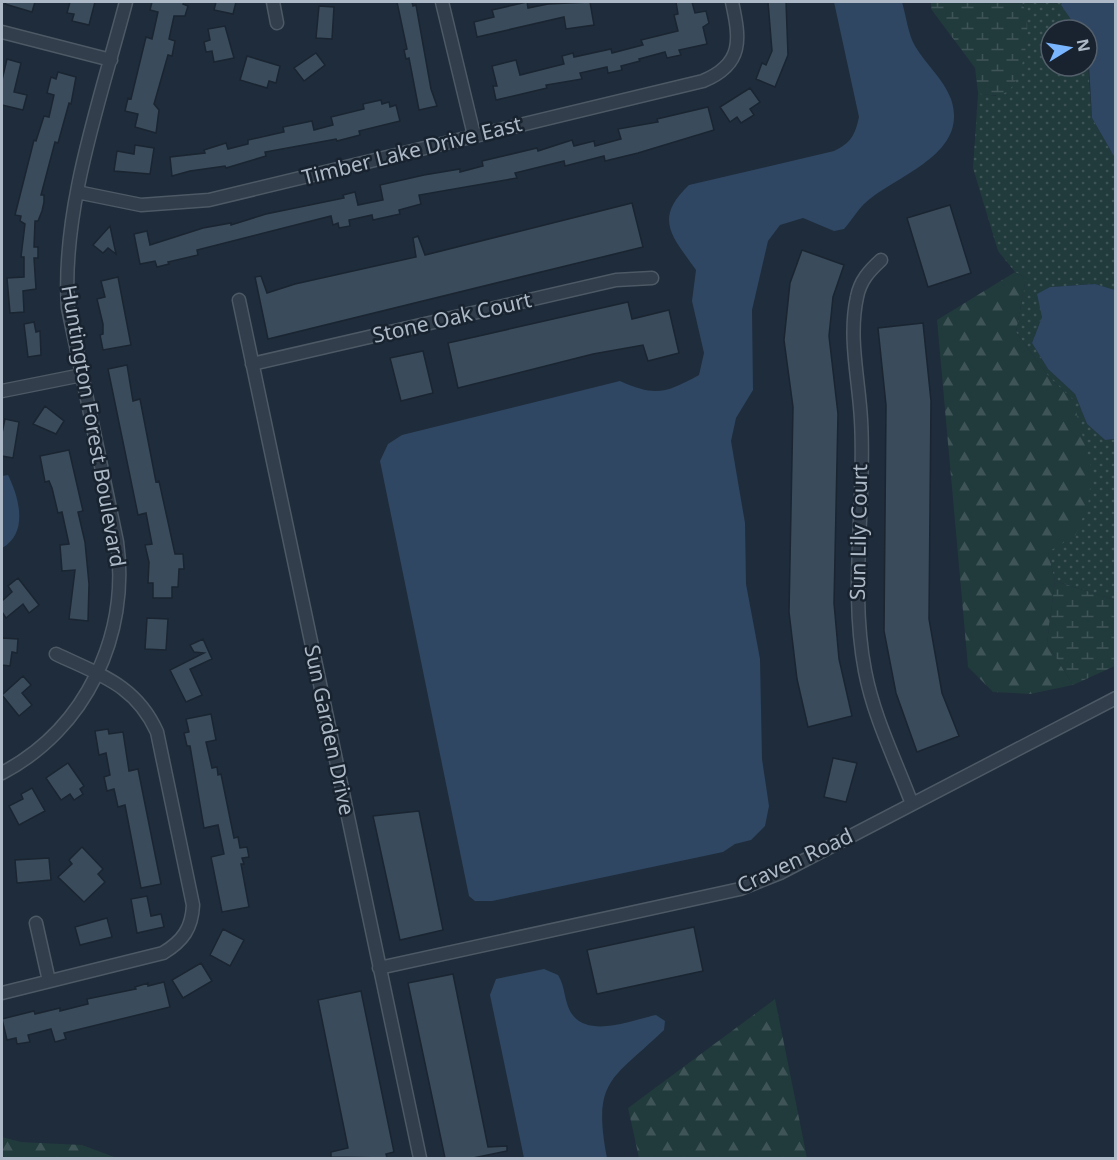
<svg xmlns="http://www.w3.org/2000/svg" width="1117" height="1160" font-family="'Noto Sans',sans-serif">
<defs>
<pattern id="grass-dots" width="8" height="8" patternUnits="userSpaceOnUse" patternTransform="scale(1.5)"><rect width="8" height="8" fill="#213a3c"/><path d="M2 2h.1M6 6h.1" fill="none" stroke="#3f5457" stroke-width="1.8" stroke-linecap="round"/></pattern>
<pattern id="forest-firs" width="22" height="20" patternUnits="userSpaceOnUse" patternTransform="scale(1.5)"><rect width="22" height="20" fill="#213a3c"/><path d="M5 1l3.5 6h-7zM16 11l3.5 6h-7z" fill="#3f5457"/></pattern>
<pattern id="wetland-marsh" width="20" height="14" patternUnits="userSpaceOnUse" patternTransform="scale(1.5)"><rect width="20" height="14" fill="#213a3c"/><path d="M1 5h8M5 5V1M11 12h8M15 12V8" fill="none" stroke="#3f5457"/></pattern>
</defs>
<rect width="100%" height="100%" fill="#1f2c3b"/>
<path fill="url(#grass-dots)" d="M1021 2H1062L1061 5 1078 30H1051V66H1087V51L1092 118 1115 158V290L1094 284 1050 287 1042 317 1032 343 1048 369 1075 394 1087 424 1105 440 1115 439V600L1055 581 1048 552 1073 400 1049 377 1016 332 1026 278 1015 272 998 251 973 168 978 93 996 96 1024 5Z"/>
<path fill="url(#forest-firs)" d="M1015 272 1026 278 1016 332 1049 377 1073 400 1092 471 1088 505 1075 536 1048 552 1055 581 1047 643 1073 685 1030 694 993 692 968 667 937 320Z
M775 999 807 1158H639L628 1108Z
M2 1137 21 1142 82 1145 117 1158H2Z"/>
<path fill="url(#wetland-marsh)" d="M931 2H1021C1034 19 1025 74 1010 89 1001 98 990 95 978 93L975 68 931 9Z
M1055 581 1115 600V666L1073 685 1047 643Z"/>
<path fill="#2f4762" d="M834 2H902C906 15 908 34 915 46 926 65 943 78 951 99 970 155 895 175 864 204 857 211 851 221 844 229L834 231 803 218 780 225 768 241 752 310 753 390 736 418 731 441 745 523 746 584 760 659 762 759 769 806 765 826 751 840 735 844 723 852 492 901H475L469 896 380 461 388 444 402 435 620 381C656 397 666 393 699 375L704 353 692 301 696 270C672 236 653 219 689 185L834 151C851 143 855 135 859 117Z
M1062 2H1115V158L1092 118 1087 30H1078L1061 5Z
M1095 284 1115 290V439L1105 440 1087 424 1075 394 1048 369 1032 343 1042 317 1037 294 1050 287Z
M8 475C19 497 29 533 2 548V476Z
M544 969 558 975C565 986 564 999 570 1011 586 1040 632 1020 656 1015L665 1021 664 1030C612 1080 592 1079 607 1158H524L490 995 496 979Z"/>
<path fill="#3a4b5b" stroke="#1a2531" stroke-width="1.5" d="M6 2H35L32 12 5 4Z
M70 2H95L89 25 72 21 74 14 67 13Z
M152 2H184L183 4 188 6 185 16H174L169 39 175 41 172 56 168 55 154 104 159 110 156 133 135 127 138 114 125 111 128 98 131 99 146 37 152 39 158 12 150 10Z
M216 2H236L233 14 214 10Z
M397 2H412L413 6 416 5 431 89 437 106 419 110 409 58 406 59 404 50 407 49Z
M527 2 528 8 548 4 590 2 594 25 566 29 564 17 477 37 474 22 494 17 492 10Z
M676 2H692L695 13 706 11 709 23 703 27 707 44 679 50 681 55 667 58 665 52 639 59 640 61 621 66 622 70 608 73 607 67 580 73 582 79 546 85 547 88 496 100 493 86H497L492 66 516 60 520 75 564 64 562 56 573 53 574 57 611 49 612 53 643 45 641 40 678 31 674 15 678 14Z
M768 2H786L788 55 775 87 756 79 762 63 766 65 772 51Z
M319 6 334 7 332 39 316 38Z
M225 26 234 58 214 62 212 51 206 52 204 42 210 40 208 29Z
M316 53 325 65 304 81 294 68Z
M247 56 280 66 276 83 269 81 267 88 240 80Z
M7 59 21 63 14 92 27 95 23 110 2 105V80Z
M58 72 76 77 71 104 69 103 58 143 55 142 41 195H44V202L42 211 38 221H35L34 247H38V258H34L36 289 23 291 24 312 10 313 7 278 24 277V257H21L25 224 20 221 21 216 15 215 34 140 36 141 44 116 49 117 54 95 47 93 51 77 56 79Z
M750 88 760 102 750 109 754 115 741 123 737 117 730 122 720 107Z
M381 100 382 104 389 102 390 107 396 105 400 121 359 131 360 135 337 141 336 139 265 152 266 156 226 168 225 166 190 171 172 176 170 157 205 153 204 150 226 143 228 149 248 144V140L284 132 283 127 312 121 314 130 333 125 331 117 364 109 363 104Z
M708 107 714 130 638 153 605 161 604 156 565 166 564 161 515 173 517 178 419 195 421 204 399 210 400 214 373 220 372 215 349 220 350 226 339 228 338 223 333 225 331 216 197 250 198 255 168 262 169 264 157 267 155 261 140 264 134 234 147 231 150 245 203 228 231 223V225L266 214 344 198 343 195 355 192 358 205 383 200 380 185 424 175 460 169V172L483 166 482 161 537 148 538 151 572 140 574 146 594 141 595 146 621 139 618 129 658 122 657 119Z
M135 145 154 148 150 174 114 171 117 151 134 154Z
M632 203 643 247 268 339 255 277 261 276 267 293 295 284 416 257 413 238 418 236 425 255Z
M950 205 971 273 928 287 907 218Z
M110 226 116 254 108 248 103 253 93 245Z
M802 250 844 265 833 297 829 336 838 414 834 603 839 659 852 716 808 727 797 679 789 612 793 407 784 340 790 283Z
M118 277 131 345 103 350 100 335 103 334V324L97 299 105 297 101 281Z
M628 302 632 319 669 310 679 353 648 361 643 345 593 354 458 388 448 343Z
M34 322 36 332 40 331 41 355 28 357 24 324Z
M923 323 931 401 929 619 942 693 959 736 917 752 896 693 884 631 886 405 878 328Z
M423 351 433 393 401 401 390 358Z
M127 365 133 401 140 399 156 482 159 481 175 554H183L184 569H179L178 587H172V598H153V583H148L149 562 145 545 152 544 146 513 138 515 108 369Z
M45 406 64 421 56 434 33 424Z
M5 419 19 422 13 458 2 456V433Z
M69 450 83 511 78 512 85 542 89 584 88 621 69 619 75 570 62 571 60 545 69 544 62 512 58 513 52 488 49 481 45 482 40 456Z
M18 578 39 605 29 613 23 604 6 618 2 612V601L12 592 8 586Z
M147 618 168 619 166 650 145 649Z
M2 638 18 639 17 653 12 652 10 666 2 665Z
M203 639 212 659 190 669 202 695 186 702 170 670 204 653 194 652 190 645Z
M23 676 31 685 22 693 32 705 19 716 2 695Z
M211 714 216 740 206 742 212 768 217 767 218 775 221 774 234 838 238 837 240 848 247 847 249 857 242 858 244 864H241L249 907 222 912 211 857 224 854 218 825 204 828 190 746H187L184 733 189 732 186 719Z
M108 729 109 734 123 732 129 771 138 769 161 884 141 888 125 805 118 807 114 789 107 791 104 777 110 775 106 753 99 755 95 731Z
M833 758 857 763 846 802 824 797Z
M68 763 84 786 80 789 83 794 74 800 70 794 61 800 46 778Z
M32 788 45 811 19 825 9 806 23 799 21 794Z
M419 811 443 930 400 940 373 816Z
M82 847 103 869 98 874 105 882 84 902 58 877 72 864 69 860Z
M49 858 51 880 17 883 15 860Z
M147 896 151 916 161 914 164 927 137 933 131 899Z
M107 918 112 937 80 945 75 927Z
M694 927 703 971 597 994 587 950Z
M223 929 244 940 230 966 210 955Z
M201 963 212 981 183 998 172 980Z
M453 974 488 1147 507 1146V1151L473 1158H445L408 983Z
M164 982 170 1007 64 1033 66 1039 55 1042 51 1029 28 1035 30 1042 17 1044 16 1038 7 1040 2 1019 34 1011 35 1014 60 1008V1011L88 1004 87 999 136 989 135 987 148 983V986Z
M361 991 394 1152 386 1154 387 1158 331 1157V1152L348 1148 318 1000Z"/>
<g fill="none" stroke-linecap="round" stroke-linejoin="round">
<defs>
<path id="minor" d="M273 2 277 23
M442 2 474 135
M2 32 111 60
M77 192 141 205 209 200 703 81C744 64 740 39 732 2
M881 260C869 271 860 281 857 297 848 338 859 379 861 420 866 503 849 588 865 671 874 718 895 759 912 804
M239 300 420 1158
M252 364 616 280 652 278
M2 391 82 375
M2 773C86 729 130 635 117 542L68 308C61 209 101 98 126 2
M36 923 49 981
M379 968 740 889 780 873 1116 698
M2 993 163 953C183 941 192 928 193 905L157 732C136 685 100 675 56 654"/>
</defs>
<use href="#minor" stroke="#4d5965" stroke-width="15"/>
<use href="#minor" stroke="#323e4b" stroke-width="12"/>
</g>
<g text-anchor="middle" stroke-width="5" stroke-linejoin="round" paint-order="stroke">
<g font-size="21" fill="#adb9c7" stroke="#18232f">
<text transform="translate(412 151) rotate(-14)" y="7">Timber Lake Drive East</text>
<text transform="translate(452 318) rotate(-13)" y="7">Stone Oak Court</text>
<text transform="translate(93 426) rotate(80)" y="7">Huntington Forest Boulevard</text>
<text transform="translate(859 532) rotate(-89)" y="7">Sun Lily Court</text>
<text transform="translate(329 730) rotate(78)" y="7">Sun Garden Drive</text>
<text transform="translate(795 861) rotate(-25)" y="7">Craven Road</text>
</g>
</g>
<rect width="1117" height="1160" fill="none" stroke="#adb9c7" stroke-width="6"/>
<g transform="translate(1069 48) rotate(79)"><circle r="28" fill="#18232f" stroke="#545f6c" stroke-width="1.5"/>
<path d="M0-4.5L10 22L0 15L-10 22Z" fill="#7ab5ff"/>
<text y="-9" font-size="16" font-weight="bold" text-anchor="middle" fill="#adb9c7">N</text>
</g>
</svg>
